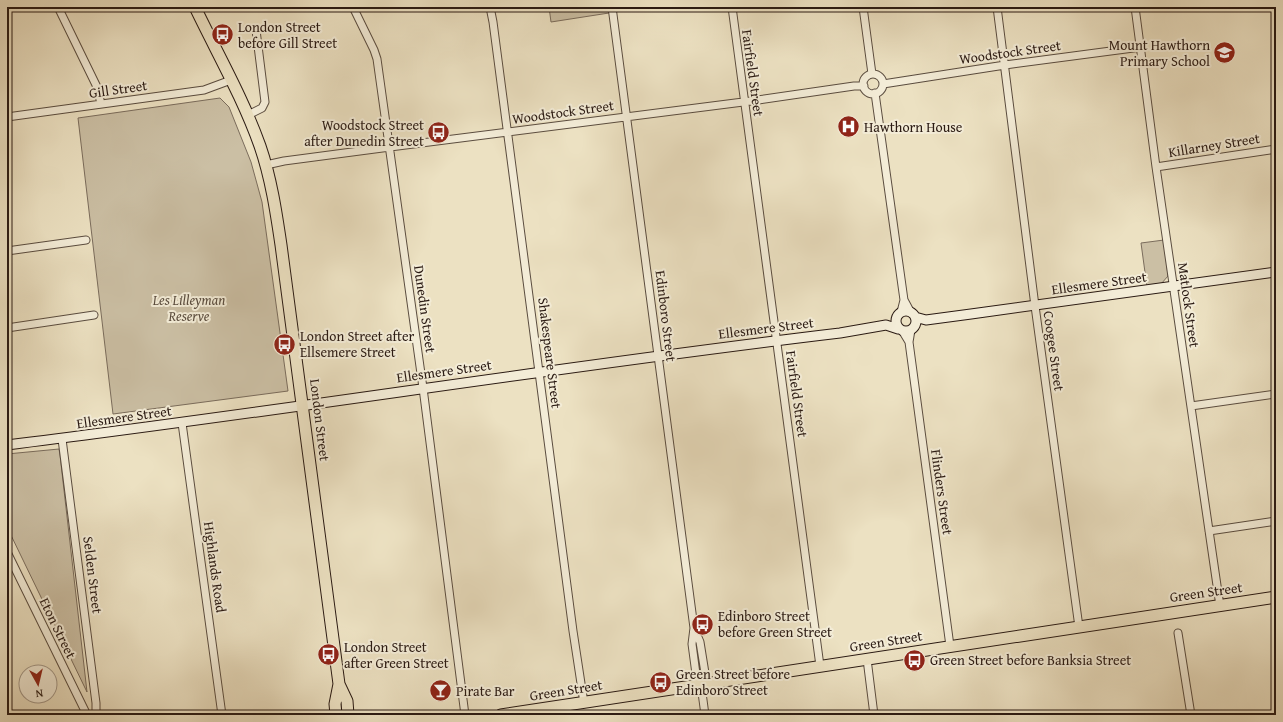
<svg xmlns="http://www.w3.org/2000/svg" width="1283" height="722" font-family="'Gentium Book Plus',serif">
<rect width="100%" height="100%" fill="#ece1c2"/>
<filter id="stains"><feTurbulence type="fractalNoise" baseFrequency=".005" numOctaves="4"/><feColorMatrix values="0 0 0 0 .2 0 0 0 0 .09 0 0 0 0 .02 0 0 0 .5 -.17"/></filter>
<radialGradient id="worn" r=".72"><stop offset=".6" stop-color="#630" stop-opacity="0"/><stop offset="1" stop-color="#630" stop-opacity=".3"/></radialGradient>
<path fill="#cbbfa4" stroke="#7a6c5c" d="M549 7H608L609 13 551 22Z
M220 98 229 107 251 162 262 202 288 391 113 414 78 118Z
M1164 240 1168 276 1161 284 1147 287 1141 243Z
M59 449 60 455 87 692 7 527V454Z"/>
<g fill="none" stroke-linecap="round" stroke-linejoin="round">
<defs>
<path id="street" d="M58 7 97 87 101 104
M353 7 374 50 377 59 423 388 465 715
M490 7 493 22 573 631 584 703
M612 7 694 628 692 644 696 674 701 685 705 715
M732 7 820 666
M863 7 872 74
M997 7 1035 306 1079 627
M1135 7 1156 167 1220 606
M863 84a10 10 0 1 1 20 0a10 10 0 1 1-20 0Z
M883 84 1005 65 1141 47
M875 93 904 300 901 312
M248 115 262 108 265 102 256 30
M7 117 204 90 231 80
M266 165 284 161 390 147 751 101 854 86H864
M1156 167 1276 149
M7 251 86 240
M904 300 911 313
M7 328 94 315
M903 332 909 342 950 646
M909 342 911 330
M1191 406 1276 394
M182 423 222 715
M62 439 96 703V715
M1209 531 1276 521
M7 552 87 715
M694 628 700 642 705 673 701 685
M1178 633 1191 715
M867 659 874 715"/>
<path id="secondary" d="M896 321a10 10 0 1 1 20 0a10 10 0 1 1-20 0Z
M915 317 926 320 971 314 1276 272
M7 445C285 411 561 366 840 333L886 325 898 329"/>
<path id="primary" d="M195 7C217 53 243 98 260 146 271 178 276 211 281 245L339 684 335 704 336 715
M339 684 347 701 348 715
M501 715 1276 597"/>
</defs>
<use href="#street" stroke="#5a4c3f" stroke-width="9"/>
<use href="#secondary" stroke="#2a1a13" stroke-width="11"/>
<use href="#primary" stroke="#2a1a13" stroke-width="13"/>
<use href="#street" stroke="#f3ecd7" stroke-width="7"/>
<use href="#secondary" stroke="#f3ecd7" stroke-width="9"/>
<use href="#primary" stroke="#ece1c2" stroke-width="11"/>
</g>
<defs>
<symbol id="bus-disc" viewBox="-11 -11 22 22"><circle r="9.5" fill="#8f2418" stroke="#f3ecd7"/><path d="M-5-6H5V4H4V6H2V4H-2V6H-4V4H-5ZM-3.5-4V0h7V-4ZM-3.5 1.2v1.5H-2V1.2ZM2 1.2v1.5H3.5V1.2Z" fill="#fff"/></symbol>
<symbol id="school-disc" viewBox="-11 -11 22 22"><circle r="9.5" fill="#8f2418" stroke="#f3ecd7"/><path d="M0-5L7-2L0 1L-7-2ZM-4 1L0 2.5L4 1V4Q0 6-4 4Z" fill="#fff"/></symbol>
<symbol id="hospital-disc" viewBox="-11 -11 22 22"><circle r="9.5" fill="#8f2418" stroke="#f3ecd7"/><path d="M-5-5h3v3.5h4V-5h3V5h-3V1.5h-4V5h-3Z" fill="#fff"/></symbol>
<symbol id="bar-disc" viewBox="-11 -11 22 22"><circle r="9.5" fill="#8f2418" stroke="#f3ecd7"/><path d="M-6-5H6L.8 .8V4.5H3.5V6h-7V4.5H-.8V.8Z" fill="#fff"/></symbol>
</defs>
<g fill-rule="evenodd">
<use href="#bus-disc" x="210" y="22" width="25" height="25"/>
<use href="#school-disc" x="1212" y="40" width="25" height="25"/>
<use href="#hospital-disc" x="836" y="114" width="25" height="25"/>
<use href="#bus-disc" x="426" y="120" width="25" height="25"/>
<use href="#bus-disc" x="272" y="332" width="25" height="25"/>
<use href="#bus-disc" x="690" y="612" width="25" height="25"/>
<use href="#bus-disc" x="316" y="642" width="25" height="25"/>
<use href="#bus-disc" x="902" y="648" width="25" height="25"/>
<use href="#bus-disc" x="648" y="670" width="25" height="25"/>
<use href="#bar-disc" x="428" y="678" width="25" height="25"/>
</g>
<g text-anchor="middle" stroke-width="4" stroke-linejoin="round" paint-order="stroke">
<g font-size="14" fill="#2a1a13" stroke="#f3ecd7" text-anchor="start">
<text x="238" y="32">London Street<tspan x="238" dy="16">before Gill Street</tspan></text>
<text x="1210" y="50" text-anchor="end">Mount Hawthorn<tspan x="1210" dy="16">Primary School</tspan></text>
<text x="424" y="130" text-anchor="end">Woodstock Street<tspan x="424" dy="16">after Dunedin Street</tspan></text>
<text x="864" y="132">Hawthorn House</text>
<text x="300" y="341">London Street after<tspan x="300" dy="16">Ellsemere Street</tspan></text>
<text x="718" y="621">Edinboro Street<tspan x="718" dy="16">before Green Street</tspan></text>
<text x="344" y="652">London Street<tspan x="344" dy="16">after Green Street</tspan></text>
<text x="930" y="665">Green Street before Banksia Street</text>
<text x="676" y="679">Green Street before<tspan x="676" dy="16">Edinboro Street</tspan></text>
<text x="456" y="696">Pirate Bar</text>
</g>
<g font-size="14" fill="#2a1a13" stroke="#f3ecd7">
<text transform="translate(1010 52) rotate(-8)" y="5">Woodstock Street</text>
<text transform="translate(753 73) rotate(82)" y="5">Fairfield Street</text>
<text transform="translate(118 89) rotate(-8)" y="5">Gill Street</text>
<text transform="translate(563 112) rotate(-8)" y="5">Woodstock Street</text>
<text transform="translate(1214 145) rotate(-9)" y="5">Killarney Street</text>
<text transform="translate(1099 283) rotate(-8)" y="5">Ellesmere Street</text>
<text transform="translate(1189 305) rotate(82)" y="5">Matlock Street</text>
<text transform="translate(425 309) rotate(82)" y="5">Dunedin Street</text>
<text transform="translate(666 316) rotate(83)" y="5">Edinboro Street</text>
<text transform="translate(766 328) rotate(-7)" y="5">Ellesmere Street</text>
<text transform="translate(1054 351) rotate(82)" y="5">Coogee Street</text>
<text transform="translate(550 353) rotate(83)" y="5">Shakespeare Street</text>
<text transform="translate(444 371) rotate(-8)" y="5">Ellesmere Street</text>
<text transform="translate(797 394) rotate(82)" y="5">Fairfield Street</text>
<text transform="translate(124 417) rotate(-8)" y="5">Ellesmere Street</text>
<text transform="translate(320 420) rotate(83)" y="5">London Street</text>
<text transform="translate(942 492) rotate(82)" y="5">Flinders Street</text>
<text transform="translate(215 567) rotate(82)" y="5">Highlands Road</text>
<text transform="translate(93 575) rotate(83)" y="5">Selden Street</text>
<text transform="translate(1206 592) rotate(-8)" y="5">Green Street</text>
<text transform="translate(58 628) rotate(64)" y="5">Eton Street</text>
<text transform="translate(886 641) rotate(-9)" y="5">Green Street</text>
<text transform="translate(566 690) rotate(-9)" y="5">Green Street</text>
</g>
<g font-size="14" font-style="italic" fill="#5a4c3e" stroke="#f3ecd7">
<text x="189" y="305">Les Lilleyman<tspan x="189" dy="16">Reserve</tspan></text>
</g>
</g>
<rect width="1283" height="722" fill="none" stroke="#ece1c2" stroke-width="24"/>
<rect x="8" y="8" width="1267" height="706" fill="none" stroke="#2a1a13" stroke-width="2"/>
<rect x="12" y="12" width="1259" height="698" fill="none" stroke="#2a1a13"/>
<g transform="translate(38 684) rotate(172)"><circle r="19" fill="#f3ecd7" stroke="#a39889"/>
<path d="M0-3L7 15L0 10L-7 15Z" fill="#8f2418"/>
<text y="-6" font-size="11" font-weight="bold" text-anchor="middle" fill="#2a1a13">N</text>
</g>
<rect width="100%" height="100%" filter="url(#stains)"/>
<rect width="100%" height="100%" fill="url(#worn)"/>
</svg>
